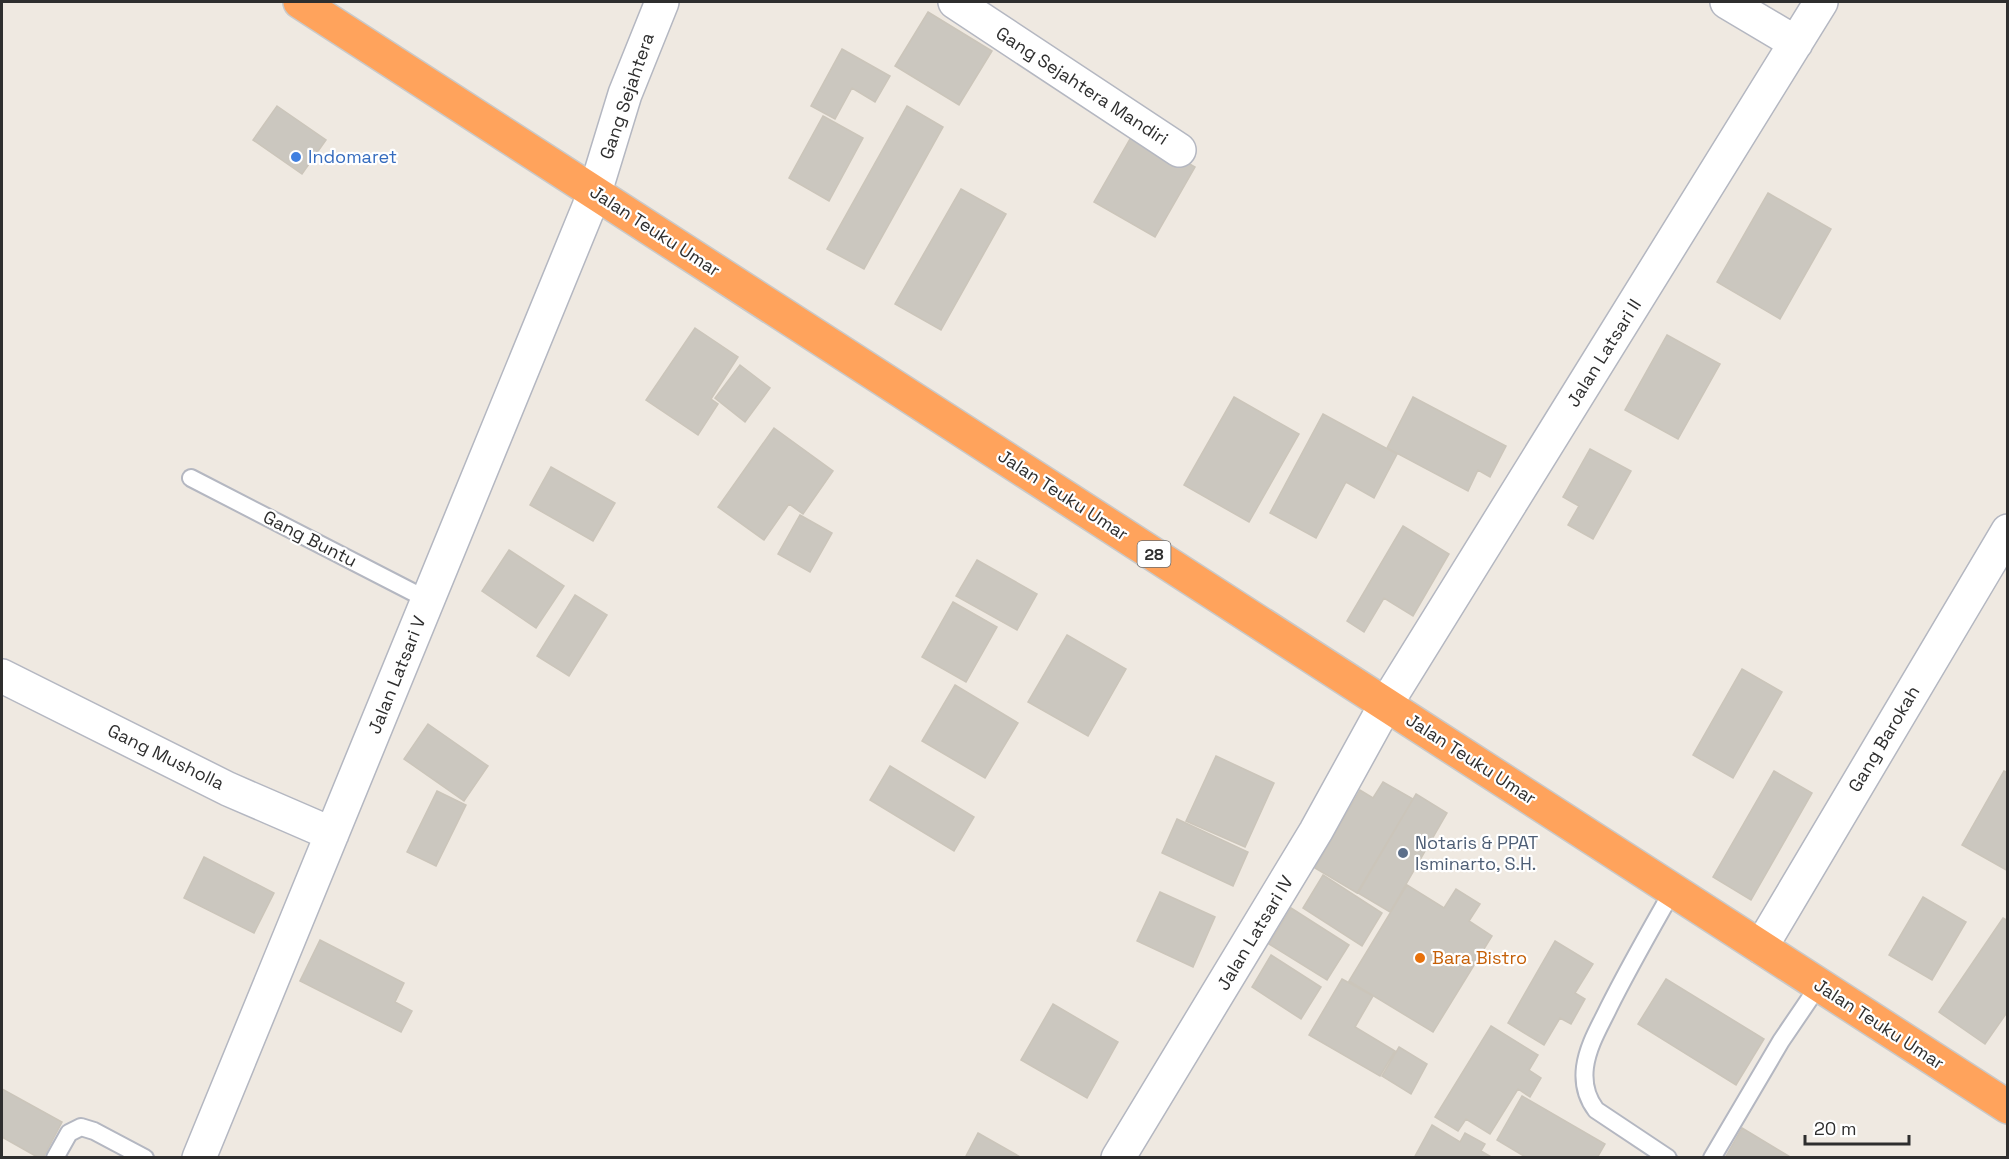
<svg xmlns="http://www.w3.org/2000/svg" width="2009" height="1159" font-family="'Space Grotesk',sans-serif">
<rect width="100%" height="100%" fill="#efe9e1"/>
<path fill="#cbc7bf" stroke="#cbc5ba" stroke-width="1.5" d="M928 12 992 51 959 105 895 66Z
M842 49 890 76 875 102 852 88 835 119 811 106Z
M277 106 326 140 302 174 253 140Z
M907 106 943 127 864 269 827 249Z
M823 116 863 138 829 201 789 178Z
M1134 132 1195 167 1155 237 1094 202Z
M961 189 1006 214 941 330 895 304Z
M1768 193 1831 229 1780 319 1717 282Z
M695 328 738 357 711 399 718 404 698 435 646 400Z
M1667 335 1720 364 1678 439 1625 410Z
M740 365 770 388 745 422 715 398Z
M1234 397 1299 434 1249 522 1184 485Z
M1413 397 1506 446 1490 477 1478 470 1468 491 1387 448Z
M1323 414 1397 454 1374 498 1346 482 1316 538 1270 513Z
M774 428 833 471 803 514 789 504 764 540 718 507Z
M1590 449 1631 471 1593 539 1568 525 1579 506 1563 497Z
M551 467 615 503 593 541 530 505Z
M800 515 832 533 810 572 778 554Z
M1403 526 1449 554 1413 616 1384 598 1364 632 1347 621Z
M509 550 564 586 536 628 482 591Z
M977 560 1037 594 1017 630 956 596Z
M575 595 607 615 569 676 537 656Z
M953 602 997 627 966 682 922 657Z
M1067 635 1126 669 1088 736 1028 702Z
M1742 669 1782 692 1733 778 1693 755Z
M955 685 1018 723 985 778 922 741Z
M428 724 488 766 464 801 404 759Z
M1216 756 1274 783 1245 847 1186 821Z
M890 766 974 817 954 851 870 800Z
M1774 771 1812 793 1751 900 1713 877Z
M2004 771 2008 773V871L1962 845Z
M1383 782 1413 799 1357 893 1315 868 1360 790 1373 798Z
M437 791 466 805 436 866 407 852Z
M1416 794 1447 813 1390 912 1358 893Z
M1177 819 1248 852 1233 886 1162 853Z
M204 857 274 893 254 933 184 898Z
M1323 875 1382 913 1362 946 1303 908Z
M1407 885 1444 908 1456 889 1480 904 1469 921 1492 936 1433 1032 1349 981Z
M1160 892 1215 917 1193 967 1137 941Z
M1923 897 1966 922 1932 980 1889 955Z
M1291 908 1349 945 1327 980 1269 944Z
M2003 918 2008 921V1011L1985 1044 1939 1012Z
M320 940 404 983 395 1002 412 1011 401 1032 300 981Z
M1555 941 1593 964 1575 993 1585 999 1571 1024 1560 1018 1544 1045 1508 1023Z
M1271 955 1321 987 1301 1019 1252 987Z
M1342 979 1373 996 1355 1027 1395 1051 1380 1076 1309 1035Z
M1666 979 1764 1039 1736 1085 1638 1024Z
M1053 1004 1118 1042 1087 1098 1021 1060Z
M1491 1026 1538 1055 1529 1070 1541 1078 1530 1097 1518 1089 1490 1134 1466 1119 1458 1131 1435 1117Z
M1399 1047 1427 1064 1411 1094 1382 1076Z
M2 1089 62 1122 43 1158H39L2 1137Z
M1522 1096 1605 1144 1597 1158H1527L1497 1140Z
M1432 1125 1460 1142 1465 1133 1485 1144 1481 1151 1493 1158H1414Z
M1742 1128 1792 1158H1725Z
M978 1133 1022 1158H965Z"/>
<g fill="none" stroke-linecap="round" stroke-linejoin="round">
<defs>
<path id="lane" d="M191 478 428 600
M55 1158 69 1133 81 1127 94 1131 145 1158
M1668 1158 1596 1110C1586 1097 1583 1083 1585 1067 1588 1045 1600 1026 1609 1007 1629 967 1651 929 1673 890
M1712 1158 1781 1041 1819 985"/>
<path id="street" d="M955 2 1179 150
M1727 2 1796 43
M2 676 228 789 332 834
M1761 947 2008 531
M199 1158 595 192 625 94 662 2
M1118 1158 1316 831 1386 704 1821 2"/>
<path id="highway" d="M300 2 2008 1107"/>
</defs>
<use href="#lane" stroke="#b4b7c1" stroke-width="20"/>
<use href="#street" stroke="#b4b7c1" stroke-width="36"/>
<use href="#highway" stroke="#c9c9c9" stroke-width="36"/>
<use href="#lane" stroke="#fff" stroke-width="16"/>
<use href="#street" stroke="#fff" stroke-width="33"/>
<use href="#highway" stroke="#ffa35c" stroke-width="33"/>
</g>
<circle fill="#3f7fe0" stroke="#fff" stroke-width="2" cx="296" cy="157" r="6"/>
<circle fill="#5c6f8a" stroke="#fff" stroke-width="2" cx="1403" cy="853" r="6"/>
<circle fill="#e8710a" stroke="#fff" stroke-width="2" cx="1420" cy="958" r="6"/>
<g text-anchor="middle" stroke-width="4.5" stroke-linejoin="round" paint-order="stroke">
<rect fill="#fff" stroke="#6d6d6d" stroke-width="1.5" x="1137.5" y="541" width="33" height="26" rx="4.5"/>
<g font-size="16" font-weight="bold" fill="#2e2e2e">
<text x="1154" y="560">28</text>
</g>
<g font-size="18" fill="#2e2e2e" stroke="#fff">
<text transform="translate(1082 86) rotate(33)" y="6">Gang Sejahtera Mandiri</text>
<text transform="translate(627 96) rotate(-71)" y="6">Gang Sejahtera</text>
<text transform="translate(655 231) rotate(33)" y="6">Jalan Teuku Umar</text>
<text transform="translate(1604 353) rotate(-58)" y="6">Jalan Latsari II</text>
<text transform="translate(1063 495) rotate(33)" y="6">Jalan Teuku Umar</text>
<text transform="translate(310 539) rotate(27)" y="6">Gang Buntu</text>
<text transform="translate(397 675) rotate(-68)" y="6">Jalan Latsari V</text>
<text transform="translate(1884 739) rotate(-59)" y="6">Gang Barokah</text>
<text transform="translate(166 757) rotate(26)" y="6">Gang Musholla</text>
<text transform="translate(1471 759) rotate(33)" y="6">Jalan Teuku Umar</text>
<text transform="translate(1255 933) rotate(-59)" y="6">Jalan Latsari IV</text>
<text transform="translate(1879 1024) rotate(33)" y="6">Jalan Teuku Umar</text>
</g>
<g font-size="18" fill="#366cbe" stroke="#fff" text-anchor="start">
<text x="308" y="163">Indomaret</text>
</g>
<g font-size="18" fill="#4e5e75" stroke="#fff" text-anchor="start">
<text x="1415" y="849">Notaris &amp; PPAT<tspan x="1415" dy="21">Isminarto, S.H.</tspan></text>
</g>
<g font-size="18" fill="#c56008" stroke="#fff" text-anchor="start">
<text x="1432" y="964">Bara Bistro</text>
</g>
</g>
<rect width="2009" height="1159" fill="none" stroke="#2e2e2e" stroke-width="6"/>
<path d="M1805 1135v9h104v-9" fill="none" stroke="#2e2e2e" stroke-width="3"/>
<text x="1814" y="1135" font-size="18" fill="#2e2e2e" stroke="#ffffff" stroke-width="4.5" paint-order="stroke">20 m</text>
</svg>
